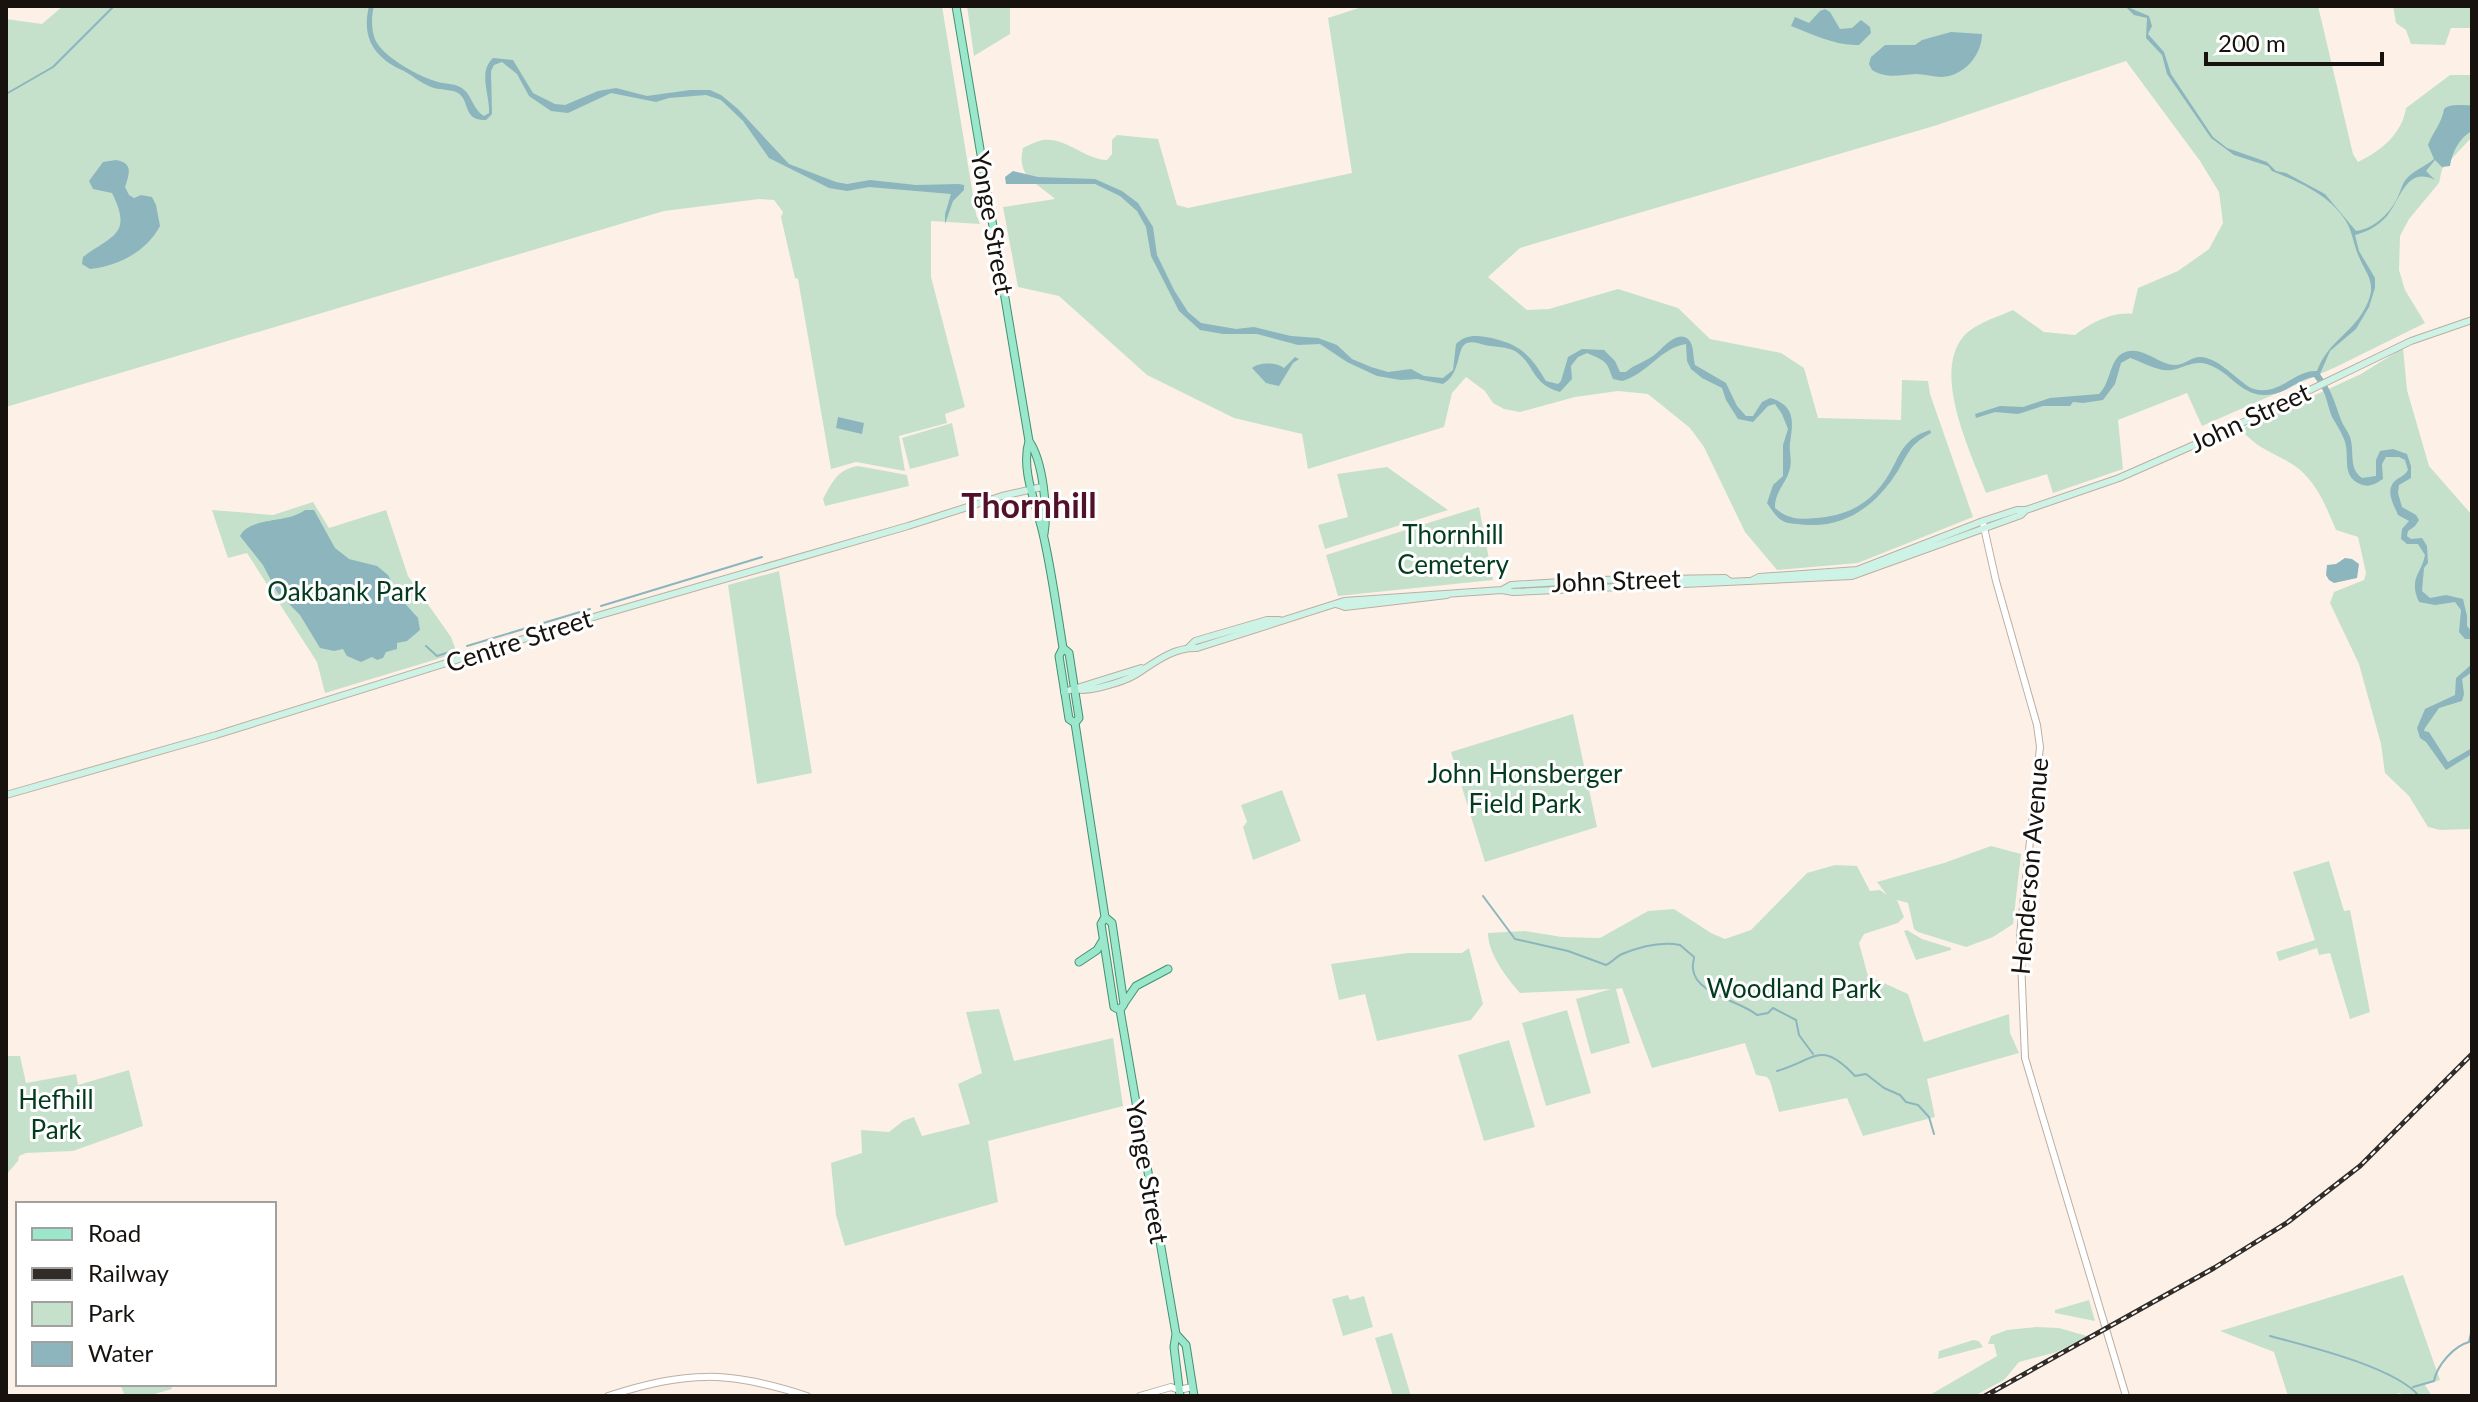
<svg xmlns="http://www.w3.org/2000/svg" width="2478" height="1402" font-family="Lato,sans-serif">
<rect width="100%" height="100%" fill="#fdf1e7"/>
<path fill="#c5e1cc" d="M63 6H942L976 214 980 224 931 221V277L965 407 945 414 947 423 899 436 905 471 856 462 831 469 798 279 795 278 781 217 783 212 774 200 759 199 664 211 6 407V19L42 24Z
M967 6H1010V34L974 56Z
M1365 6H2318L2353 154 2358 162C2381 151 2402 134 2406 108L2450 75H2472V137L2442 169 2439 183 2409 219 2400 236 2399 270 2405 290 2425 323 2336 367 2202 426 2187 393 2118 420 2123 469 2053 493 2047 474 1986 493C1971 453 1932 375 1963 337 1975 323 1998 317 2013 310L2044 332 2075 335C2089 324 2113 311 2132 314L2138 288 2178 271 2209 249 2223 223 2219 192 2200 161 2126 61 1934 126 1520 248 1488 277 1527 310 1549 309 1618 289 1678 308 1710 339 1781 353 1804 368 1818 418 1901 420 1902 380 1928 381 1930 394 1973 517 1858 563 1777 570 1745 532 1704 447 1690 428 1648 394 1618 391 1575 397 1520 412 1504 409 1493 403 1485 391 1466 377 1452 393 1444 427 1308 469 1302 434 1234 418 1147 375 1059 296 1018 287 1003 207 1055 199C1036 182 1016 177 1023 148 1029 145 1037 141 1043 140 1066 137 1084 159 1107 160L1112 154V140L1117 135 1158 139 1177 205 1188 208 1352 173 1328 18Z
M2393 6H2472V28H2451L2445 45 2411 44 2406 30 2396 23Z
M2403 348 2407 390 2429 466 2472 515V829L2440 830 2428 827 2409 796 2385 773 2381 744 2359 664 2330 603 2334 592 2364 580 2366 573 2358 537 2336 530C2327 509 2318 485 2299 469 2280 454 2258 451 2241 429L2361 374Z
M952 423 959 456 910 469 902 438Z
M858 466 907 475 909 486 825 506 823 499C833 481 837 470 858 466Z
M1387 467 1448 510 1325 549 1318 525 1348 517 1337 474Z
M313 502 329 528 386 510 408 576 451 637 457 653 325 693 317 662 247 553 228 558 212 510 273 515Z
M1479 507 1493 580 1338 596 1326 555Z
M779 571 812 773 757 784 728 585Z
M1573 714 1597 827 1485 862 1451 752Z
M1282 790 1301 841 1253 860 1243 827 1247 822 1241 805Z
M1991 846 2021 854 2013 924 1993 937 1966 947 1918 932 1914 929 1908 903 1897 900 1904 917 1898 923 1864 934 1859 943 1868 976 1908 994 1924 1042 2009 1014 2010 1033 2019 1053 1927 1079 1935 1117 1863 1136 1847 1098 1779 1112 1770 1081 1767 1077 1756 1075 1745 1043 1652 1068 1622 988 1616 989 1630 1043 1591 1054 1576 999 1611 989 1520 993C1507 978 1488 954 1488 933L1525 931 1562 937 1600 938 1648 911 1674 909 1711 933 1725 939 1751 930 1807 873 1835 865 1857 866 1870 891 1880 890 1887 895 1877 882 1944 863Z
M2329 861 2344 911 2350 910 2370 1012 2350 1019 2330 953 2319 955 2317 948 2279 961 2276 952 2315 940 2293 872Z
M1907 930 1922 939 1951 948V950L1916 960 1904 931Z
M1469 948 1483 1004 1471 1020 1377 1041 1365 994 1339 1000 1331 964 1408 953H1462Z
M999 1009 1014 1061 1113 1038 1123 1106 988 1141 998 1202 845 1246 836 1215 831 1163 862 1153 861 1130 889 1132 903 1121 914 1117 922 1136 970 1124 958 1084 982 1073 966 1012Z
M1567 1010 1591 1093 1546 1106 1522 1023Z
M1509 1040 1535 1127 1484 1141 1458 1055Z
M6 1056H20L26 1083 76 1074 78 1085 129 1070 143 1126 73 1151 26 1153 19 1156 18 1161 6 1175Z
M2403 1275 2440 1380 2425 1385 2432 1396H2403L2400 1393 2391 1396H2288L2274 1352 2220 1331Z
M1348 1295 1350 1300 1364 1296 1373 1327 1343 1336 1332 1299Z
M2089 1300 2095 1321 2055 1313V1310Z
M2036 1327 2059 1328 2087 1336 2057 1352 2019 1362 2004 1380 1974 1396H1924H1928L1997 1356 1994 1344H1988L1991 1336 2007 1330Z
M1392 1333 1411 1396H1393L1375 1338Z
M1973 1340 1979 1341 1983 1347 1938 1359 1939 1351Z
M120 1384H170L172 1389 147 1396H125Z"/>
<path fill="#8cb5bd" d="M369 6H374C371 17 371 33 377 43 386 58 420 77 435 81 443 84 453 83 460 87 472 93 472 109 484 116L489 113V108C488 90 479 71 493 58L513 60 533 93 555 104 565 105 598 91 616 88 647 96 690 90H710L721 95 738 109 789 164 836 182 847 184 870 180 916 185 959 184 964 185V190L953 201 945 224V214L951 194 869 187 847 191 829 188 769 158 743 121 721 100 706 95 669 98 656 102 611 93 568 113 551 111 529 96 517 74 502 62 494 65 491 71 492 114 486 120C461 121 471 98 456 92 448 89 439 90 431 87 421 83 413 76 404 71 375 58 361 39 369 6Z
M2125 6 2149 16 2152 26 2148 34 2164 52 2171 74 2213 137 2227 148 2267 162 2276 171 2286 173 2325 194 2356 231C2374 229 2392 212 2399 194 2402 188 2402 183 2408 177 2415 170 2426 166 2434 159L2428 145C2433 132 2442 123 2444 109 2451 103 2463 106 2472 105V131C2460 137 2452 152 2450 166L2442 167 2435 160 2426 171 2435 180C2406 166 2401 199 2387 216 2377 227 2368 231 2355 235L2359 251 2375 278V288L2369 307 2356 329 2330 351 2320 374C2331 389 2335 403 2341 420 2343 426 2348 431 2350 437 2355 452 2348 468 2362 478L2376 476V460L2380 451 2393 449 2407 454 2411 466V478L2399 485 2398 493 2402 507 2416 515 2419 520 2415 526 2408 531 2407 536 2411 539 2422 538 2427 546 2428 563 2424 568 2422 591 2430 598 2446 595 2463 599 2467 616V626L2472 632V639H2465L2459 632 2461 610 2455 602 2435 605 2419 602C2408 578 2422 573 2425 555L2418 544H2407L2401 539 2402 529 2409 521 2398 515C2394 505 2386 493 2393 483 2398 477 2404 477 2408 470L2405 460 2399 457H2386L2382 464 2383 479C2375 484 2369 488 2360 484 2340 475 2351 456 2344 439 2341 431 2336 424 2332 417 2325 398 2328 395 2314 377 2299 379 2289 391 2274 394 2239 401 2232 368 2202 363 2191 362 2182 368 2172 370 2157 372 2143 362 2130 358L2121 363 2115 384 2103 400 2083 403 2073 402 2070 406H2043L2018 414 1995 412 1976 418 1975 414 2000 406 2023 407 2050 398 2099 394C2111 383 2109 360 2123 353 2140 344 2158 364 2174 365 2190 365 2193 350 2214 361 2227 367 2245 387 2254 389 2280 396 2294 370 2317 371 2329 339 2355 333 2368 302 2376 283 2367 275 2359 257 2354 246 2352 231 2347 223 2332 196 2299 182 2272 171L2268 166 2234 155 2211 138 2167 74 2162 55 2146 38 2147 18 2134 15Z
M1825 9 1830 12 1840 29 1852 28 1861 20 1870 27 1871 33 1859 45C1836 46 1812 34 1791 26L1795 17 1809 23 1820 11Z
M1951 32 1982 34C1982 55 1964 76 1942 77 1933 77 1925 74 1916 74 1900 75 1886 79 1872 70L1869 64 1871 57 1885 45H1915L1922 40Z
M116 160C134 163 129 174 125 187L129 195 134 198 141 195 152 197 156 205 160 226C146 252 118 266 90 269L82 264 83 257C112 235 133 235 112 193L93 189 89 181 103 162Z
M1013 171 1038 177 1095 179 1122 191 1138 203 1153 227 1157 255 1174 290 1188 312 1201 323 1236 329 1254 327 1291 336 1318 338 1337 345 1352 359 1371 367 1388 372 1411 369 1424 376 1443 378 1453 370 1456 344C1465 335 1474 335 1486 337 1519 343 1530 354 1546 381L1558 384 1561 381 1568 357 1582 349 1604 350 1615 361 1620 372H1626C1635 364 1643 363 1653 356 1661 351 1677 328 1689 340 1694 345 1693 358 1695 365L1726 383 1737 406 1746 416H1753L1762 402 1770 398C1796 405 1793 423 1790 443 1789 451 1792 460 1790 468 1787 483 1774 492 1775 508 1788 519 1800 520 1816 518 1855 515 1878 498 1895 463 1903 446 1911 436 1930 430L1931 433C1911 444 1910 450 1899 469 1879 502 1849 527 1808 525 1782 523 1781 524 1767 503L1773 485 1783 476V445L1788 429 1782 414 1775 404 1768 406 1753 422 1738 419 1726 400 1722 388 1702 378 1691 369 1687 361 1686 344C1660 348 1648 374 1622 381L1613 379C1606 360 1607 362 1587 353L1578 357 1571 366 1572 379 1560 392C1530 383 1536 365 1515 351 1508 347 1495 347 1485 345 1480 344 1472 341 1467 343 1456 347 1462 373 1443 384L1417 379 1401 380 1377 376 1347 362 1320 344 1298 345 1257 334H1223L1200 330 1179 311 1151 256 1146 227 1137 211 1120 196 1095 184H1006L1005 177Z
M1295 357 1299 359 1293 363 1279 386 1266 383 1252 368C1259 362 1276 362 1284 368Z
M838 417 864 423 862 434 836 428Z
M305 510H314L335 548 349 559 377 566 388 575 400 598 418 618 420 630 407 641 397 643V649L386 652 383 658 377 660 372 657 361 662 347 656 343 649 334 651 320 648 300 615 277 592 263 565 240 536C251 516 287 524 305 510Z
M2345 558 2352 559 2359 564 2357 578 2334 583 2329 580 2326 575 2327 565 2336 564Z
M2472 664V672L2462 679 2464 694 2462 701 2439 708 2425 728 2424 731 2429 732 2448 762 2472 748V754L2446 770 2426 742 2420 738 2417 728 2425 709 2455 695 2456 678Z"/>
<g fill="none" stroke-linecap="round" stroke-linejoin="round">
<path stroke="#8cb5bd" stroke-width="2" d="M6 94 53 67 114 6
M601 606 762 557
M426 646 437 656 453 651
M467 646 590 609
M1483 896 1515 939 1568 951 1606 965C1613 962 1615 957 1622 954 1639 947 1661 941 1680 945L1694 957C1694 961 1692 965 1693 969 1695 994 1741 1001 1757 1015L1768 1013 1773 1008 1796 1020 1799 1035 1813 1054
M1777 1071C1816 1060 1820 1039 1855 1076L1866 1074 1884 1088 1900 1095 1906 1102 1918 1105 1929 1117 1934 1134
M2270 1336C2307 1346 2395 1367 2419 1396
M2413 1387 2434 1381C2437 1365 2454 1346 2469 1342L2472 1328"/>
<defs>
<path id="tertiary" d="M1983 523 1996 581 2037 725 2040 747 2020 935 2025 1058 2126 1396
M608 1396C688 1371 726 1370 807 1396
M1140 1396 1171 1387 1179 1390 1192 1387"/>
<path id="secondary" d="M1753 580 1759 577 1857 570 1983 521 2017 510H2026L2119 478 2219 434 2411 341 2472 320
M1502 590 1513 592 1852 576 2021 515 2026 510
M1336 604 1345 607 1447 595
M1189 647 1195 641 1267 620H1279
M1075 689C1087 693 1123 682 1135 675 1154 663 1173 647 1197 648L1344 601 1502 590 1511 585 1595 580 1725 578 1729 581
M1064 692 1141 668
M6 795 216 735 597 616 908 526 1002 496 1042 487"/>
<path id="primary" d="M956 6 1029 441C1043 461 1048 510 1044 534
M1029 441C1020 471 1038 508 1044 538 1052 574 1057 611 1063 648L1069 653 1079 718 1075 723
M1063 648 1059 656 1069 719 1075 723 1105 917 1101 924 1114 1007 1120 1010 1176 1334 1174 1347 1180 1396
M1105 917 1112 923 1124 1004 1120 1010
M1079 962 1097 950 1103 940
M1125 1002 1136 986 1168 969
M1176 1334 1186 1345 1194 1396"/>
</defs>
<use href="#tertiary" stroke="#bdaea2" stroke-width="8"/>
<use href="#secondary" stroke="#bdaea2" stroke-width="8"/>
<use href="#primary" stroke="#409273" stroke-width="9"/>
<use href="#tertiary" stroke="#fff" stroke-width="6"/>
<use href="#secondary" stroke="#ccf3e6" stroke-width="6"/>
<use href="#primary" stroke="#9ae7cc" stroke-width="7"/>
<defs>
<path id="rail" d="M1985 1396 2214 1268 2288 1222 2360 1166 2472 1054"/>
</defs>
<use href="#rail" stroke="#312c27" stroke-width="5"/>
<use href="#rail" stroke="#fff" stroke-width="2" stroke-dasharray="6" stroke-linecap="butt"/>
</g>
<g text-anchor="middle" stroke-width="6" stroke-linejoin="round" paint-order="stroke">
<g font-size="26" fill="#17120e" stroke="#fff">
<text transform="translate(992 223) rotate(80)" y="9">Yonge Street</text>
<text transform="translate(2250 418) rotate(-25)" y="9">John Street</text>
<text transform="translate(1616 581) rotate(-2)" y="9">John Street</text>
<text transform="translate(519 641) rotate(-18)" y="9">Centre Street</text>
<text transform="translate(2030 866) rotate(-85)" y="9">Henderson Avenue</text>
<text transform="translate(1147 1172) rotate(80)" y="9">Yonge Street</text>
</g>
<g font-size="26" fill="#043b1e" stroke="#fff">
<text x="1453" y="544">Thornhill<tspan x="1453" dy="30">Cemetery</tspan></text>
<text x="347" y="601">Oakbank Park</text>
<text x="1525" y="783">John Honsberger<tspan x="1525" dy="30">Field Park</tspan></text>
<text x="1794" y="998">Woodland Park</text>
<text x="56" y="1109">Hefhill<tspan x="56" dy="30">Park</tspan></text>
</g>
<g font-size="34" font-weight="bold" fill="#531029" stroke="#fff">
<text x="1029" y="518">Thornhill</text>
</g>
</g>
<rect width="2478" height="1402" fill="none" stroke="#17120e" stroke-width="16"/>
<rect x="16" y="1202" width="260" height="184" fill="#ffffff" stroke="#a2a09f" stroke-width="2"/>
<rect x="32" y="1228" width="40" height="12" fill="#9ae7cc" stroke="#a2a09f" stroke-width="2"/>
<text x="88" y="1242" font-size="24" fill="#17120e">Road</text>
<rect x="32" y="1268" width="40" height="12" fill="#312c27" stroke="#a2a09f" stroke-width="2"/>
<text x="88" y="1282" font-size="24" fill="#17120e">Railway</text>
<rect x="32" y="1302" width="40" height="24" fill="#c5e1cc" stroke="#a2a09f" stroke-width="2"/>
<text x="88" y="1322" font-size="24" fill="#17120e">Park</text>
<rect x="32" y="1342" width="40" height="24" fill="#8cb5bd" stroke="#a2a09f" stroke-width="2"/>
<text x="88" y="1362" font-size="24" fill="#17120e">Water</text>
<path d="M2206 52v12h176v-12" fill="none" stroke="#17120e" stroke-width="4"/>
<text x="2218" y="52" font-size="24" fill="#17120e" stroke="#ffffff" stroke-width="6" paint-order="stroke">200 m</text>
</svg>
